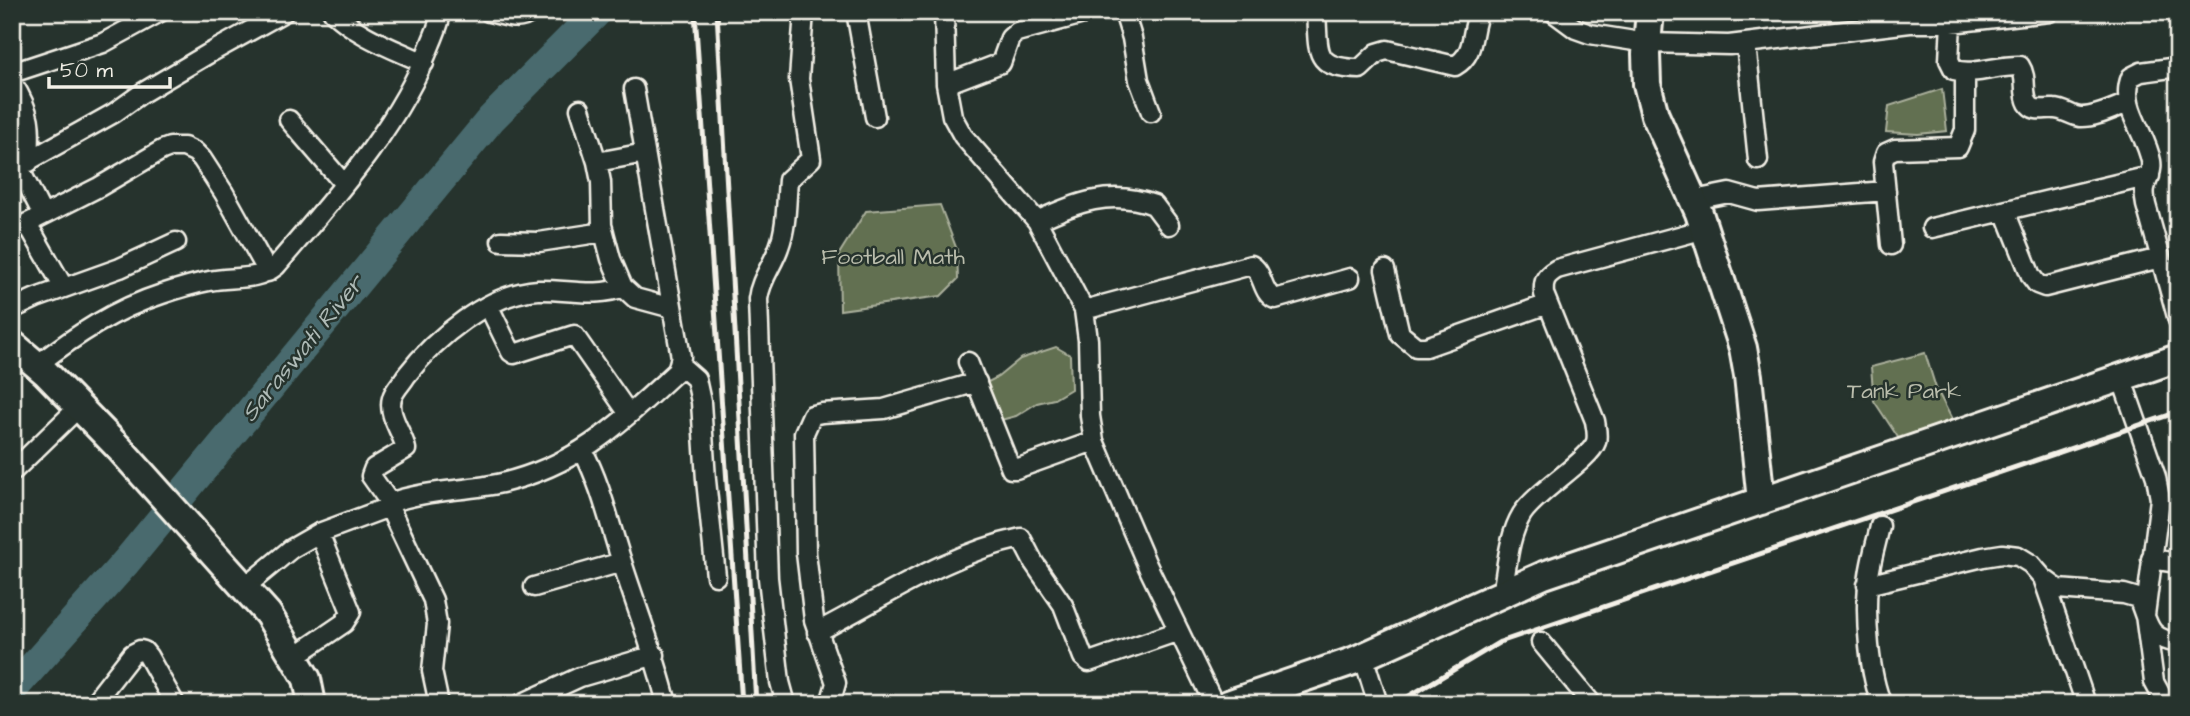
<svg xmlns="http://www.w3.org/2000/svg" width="2190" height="716" font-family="'Architects Daughter',sans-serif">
<rect width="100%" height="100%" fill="#26332d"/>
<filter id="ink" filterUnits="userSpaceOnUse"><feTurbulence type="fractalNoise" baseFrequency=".0143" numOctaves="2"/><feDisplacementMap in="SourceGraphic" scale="14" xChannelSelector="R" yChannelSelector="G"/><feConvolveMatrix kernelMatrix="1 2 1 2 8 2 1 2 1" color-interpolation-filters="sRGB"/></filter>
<g filter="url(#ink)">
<path fill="#627051" stroke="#abb09c" stroke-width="2" d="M1942 89 1947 131 1918 134 1886 132 1889 106Z
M940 205 957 250 958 279 941 296 840 310 839 254 866 211Z
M1056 347 1070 355 1071 389 1054 399 1037 403 1016 416 997 421 980 386 998 377 1020 359Z
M1925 353 1936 388 1954 423 1907 451 1874 401 1871 367Z"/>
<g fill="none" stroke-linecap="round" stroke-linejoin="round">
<path stroke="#486b6e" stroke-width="30" d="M12 690 126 562 491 119 597 12"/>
<defs>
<path id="street" d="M333 12C359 37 392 48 424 63
M489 12C503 15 519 23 531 12
M856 12 875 117
M944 12 946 84 952 116 963 136 1037 221 1084 310 1088 340 1090 416 1094 441 1148 567 1214 704
M1124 12 1132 38 1139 80 1151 112
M1316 12C1319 52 1312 68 1360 69L1377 53 1387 50 1455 66C1476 54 1470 33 1479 12
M1553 12 1576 29 1590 34 1647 43 1729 45 1910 23H1951L2049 12
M1951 23 1949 60 1954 70C1975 76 1997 65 2020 66 2028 78 2022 92 2028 103 2034 113 2045 108 2054 109 2064 109 2071 116 2080 117 2095 118 2114 108 2128 103
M1746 44 1758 160
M2178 67 2141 72 2131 77C2119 107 2146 132 2151 161 2153 172 2147 179 2145 188 2144 193 2145 200 2146 205L2178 320
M12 73 103 43 160 12
M12 82C32 114 31 125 29 162
M946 84 1001 63 1010 38 1017 32 1091 12
M580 109 597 162 601 182 602 225 611 259 623 287 635 298 672 308
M289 120 344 184
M597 162 645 153
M19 168 43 215
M12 170 114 113 142 93 208 54 284 12
M1694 200 1729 193 1758 201 1886 191
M2005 211 2031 276 2037 284 2045 287 2160 258
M1037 221C1075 203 1111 189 1154 205L1169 225
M27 223 64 288
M1932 228 2150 176
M12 231 99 187 162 150 170 147H184L195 152 202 159 224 193 268 272
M501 241 539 242 604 232
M1891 245 1883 162 1886 153 1895 149 1958 147 1965 130V73
M1385 270 1400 334 1416 347H1426L1548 304
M489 307 511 352 514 354 574 335 629 414
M12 309 36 298 120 268 176 242
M1084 310 1251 265C1264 272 1261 293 1275 299L1350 278
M968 362 1011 469H1016L1094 441
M37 365C76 335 115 309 162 294 177 289 193 284 209 281 231 276 256 282 276 266 333 199 399 127 431 43 435 33 440 23 441 12
M680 365 696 379 701 402 706 480 716 576
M2121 377 2156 477 2160 499 2145 615 2154 682 2166 704
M583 451C601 485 609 522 621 559 636 607 655 654 667 704
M12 472 78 408
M390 503 371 476 374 468 406 449C403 433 387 415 392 398 394 390 402 383 406 376 435 338 489 293 538 290 566 289 598 298 623 287
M1880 526C1876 545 1869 565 1868 585 1865 617 1869 675 1882 704
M2151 559 2178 563
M2043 578 2086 704
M1867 585 1983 557 2002 554 2018 556 2031 564 2043 578 2058 589 2124 594 2138 598C2150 625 2145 637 2178 643
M245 587 291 549 319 533 389 507
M534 587 622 562
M1502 594C1507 568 1508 537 1522 514 1537 491 1590 460 1596 442 1598 435 1596 428 1595 421L1544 294C1543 281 1545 276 1557 269L1705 229
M817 632C884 598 946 554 1021 538L1034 563 1063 605 1083 657 1089 662 1179 631
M1541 642 1592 704
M1363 656 1378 704
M294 657 344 623 351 612 319 533
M93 704 132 654 140 650 144 651 148 656 175 704
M439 704 432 671 437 624 433 600 389 507 390 503C424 490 466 491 502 483 580 464 620 423 677 371L681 357 634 89
M521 704 580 677 655 655
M786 704 780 682 768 578 758 299C760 280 773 265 779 247 787 226 786 203 788 180L811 159 799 79 804 12
M830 704 836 683 814 620 806 553 804 433 812 415 822 413 884 409 977 382"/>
<path id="secondary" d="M1650 12 1646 54 1647 84 1655 115 1699 213 1743 348 1748 376 1761 501
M12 344 45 372 119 448 268 614 307 679 312 704
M1228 704 1353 661 1544 575 2178 358"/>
</defs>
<use href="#street" stroke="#f4f1e8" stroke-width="23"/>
<use href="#secondary" stroke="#f4f1e8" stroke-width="32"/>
<use href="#street" stroke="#26332d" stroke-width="18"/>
<use href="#secondary" stroke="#26332d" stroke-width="26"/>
<path stroke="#f4f1e8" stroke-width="5" d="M695 12 742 704
M717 12 756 704
M1396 704 1500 642 2178 412"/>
</g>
</g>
<g text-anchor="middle" stroke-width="5" stroke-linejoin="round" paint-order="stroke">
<g font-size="23" fill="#babdac" stroke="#26332d">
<text x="893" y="264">Football Math</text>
<text x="1904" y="398">Tank Park</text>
</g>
<g font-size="24" font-style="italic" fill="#afbbb7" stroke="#26332d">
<text transform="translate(302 348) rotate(-51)" y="8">Saraswati River</text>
</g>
</g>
<rect width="2190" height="716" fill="none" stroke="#26332d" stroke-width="42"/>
<rect x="21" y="21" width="2148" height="674" fill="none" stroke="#f4f1e8" stroke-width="2.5" filter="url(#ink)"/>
<path d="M49 77v10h121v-10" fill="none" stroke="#f4f1e8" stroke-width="3.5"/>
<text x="60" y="77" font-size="21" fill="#f4f1e8" stroke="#26332d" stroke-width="5" paint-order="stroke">50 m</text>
</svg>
